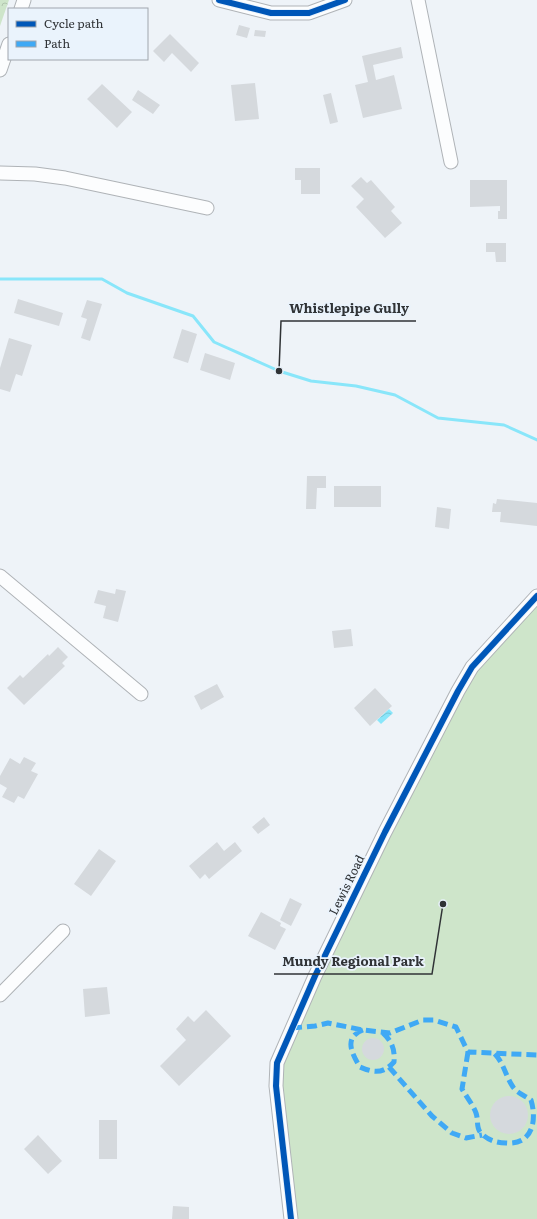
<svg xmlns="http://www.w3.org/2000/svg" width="537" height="1219" font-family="Literata,serif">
<defs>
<pattern id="forest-crowns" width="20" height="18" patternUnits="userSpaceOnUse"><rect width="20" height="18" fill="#cee5ca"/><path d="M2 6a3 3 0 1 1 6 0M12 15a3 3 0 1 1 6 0" fill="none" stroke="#b1c5ae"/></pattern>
<pattern id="water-waves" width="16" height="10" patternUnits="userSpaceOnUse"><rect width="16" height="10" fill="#89e6fa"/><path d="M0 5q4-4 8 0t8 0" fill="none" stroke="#77c6d7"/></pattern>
</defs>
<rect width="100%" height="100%" fill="#eef3f8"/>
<path fill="#cee5ca" d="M537 596V1219H288L276 1086 292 1028 472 667Z"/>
<path fill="url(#forest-crowns)" d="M0 0H9L0 26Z"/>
<path fill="url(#water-waves)" d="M389 709 393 713 381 724 377 720Z"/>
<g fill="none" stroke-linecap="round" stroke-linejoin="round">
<path stroke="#89e6fa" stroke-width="3" d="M0 279H102L127 293 193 316 214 342 279 371 311 381 356 386 395 395 438 418 504 425 537 440"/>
</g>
<path fill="#d5d9dd" d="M239 25 250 28 247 38 236 35Z
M255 30 266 31 265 37 254 36Z
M170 34 199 63 191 72 172 53 164 62 153 51Z
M401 47 403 58 373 65 376 80 394 75 402 109 363 118 355 85 368 82 362 56Z
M255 83 259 119 235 121 231 85Z
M102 84 132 112 117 128 87 99Z
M138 90 160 105 153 114 132 100Z
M331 93 338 122 330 124 323 95Z
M295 168H320V194H301V180H295Z
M361 177 367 183 371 180 395 207 391 211 402 223 385 238 356 207 364 199 351 186Z
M470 180H507V219H498V211H500V206L470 207Z
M486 243H506V262H496L495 252H486Z
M18 299 63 313 59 326 14 313Z
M87 300 102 304 90 341 81 338 87 319 81 317Z
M182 329 197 334 188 363 173 358Z
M9 338 32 345 22 376 16 374 10 392 0 389V368Z
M205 353 235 363 230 380 200 370Z
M307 476H326V488H317L316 509H306Z
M334 486H381V507H334Z
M497 499 537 503V526L500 522 501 512H492L493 503 496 504Z
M437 507 451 509 449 529 435 527Z
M116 589 126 591 118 622 103 618 106 606 94 603 98 590 115 594Z
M351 629 353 646 334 648 332 631Z
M58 647 68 657 62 663 65 666 24 705 7 688 20 675 23 678 48 654 49 656Z
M217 684 224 697 201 710 194 696Z
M375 688 392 706 370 726 354 708Z
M24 757 36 763 31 771 38 774 24 799 18 796 14 803 2 797 7 788 0 784V776L10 758 20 764Z
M264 817 270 825 258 834 252 827Z
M217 842 224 851 235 842 242 851 209 879 205 874 200 879 189 866Z
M99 849 116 861 91 896 74 884Z
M290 898 302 904 291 926 280 920Z
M261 912 281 923 280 926 286 929 275 950 248 936Z
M107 987 110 1014 85 1017 83 989Z
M206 1010 231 1036 179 1086 160 1066 186 1040 176 1029 188 1016 194 1022Z
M362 1049a11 11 0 1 1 22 0a11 11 0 1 1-22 0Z
M490 1115a19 19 0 1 1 38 0a19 19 0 1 1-38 0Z
M99 1120H117V1159H99Z
M38 1135 62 1161 48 1174 24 1149Z
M173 1206 189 1207V1219H172Z"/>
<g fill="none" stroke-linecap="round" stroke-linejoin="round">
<defs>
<path id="minor" d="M219 0 271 13H309L345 0
M418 0 451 162
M21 9 24 0
M0 70 9 44
M0 173 35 174 65 178 207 208
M0 576 141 694
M0 995 63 931
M291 1219 276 1086 277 1063 315 976 385 832 458 691 472 667 537 596"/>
</defs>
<use href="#minor" stroke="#afb3b7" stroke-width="15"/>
<use href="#minor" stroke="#fcfdfe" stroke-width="13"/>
<path stroke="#3fa9f5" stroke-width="5" stroke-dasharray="10 5" stroke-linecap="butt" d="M292 1028 315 1026 328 1023 363 1030 390 1033 423 1020H434L456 1027 468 1052 537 1055
M363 1030C343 1037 352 1054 360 1067 374 1073 383 1074 394 1062 395 1049 392 1041 382 1032
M468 1052 462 1089C466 1096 473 1105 476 1113 479 1121 475 1129 483 1135 490 1141 498 1143 506 1143 533 1145 537 1120 531 1100 525 1096 516 1092 513 1087 505 1075 504 1063 494 1053
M389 1067 432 1116 452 1133 466 1138 482 1135"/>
<defs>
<path id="cycleway" d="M219 0 271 13H309L345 0
M291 1219 276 1086 277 1063 315 976 385 832 458 691 472 667 537 596"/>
</defs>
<use href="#cycleway" stroke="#eaf3fc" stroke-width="8"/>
<use href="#cycleway" stroke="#0057b8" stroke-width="6"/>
</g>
<g text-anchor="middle" stroke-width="3.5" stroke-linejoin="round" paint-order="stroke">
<g font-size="12" fill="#303336" stroke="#eaf3fc">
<text transform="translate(347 885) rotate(-64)" y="4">Lewis Road</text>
</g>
</g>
<path fill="none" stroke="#303336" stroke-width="1.5" d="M279 371L281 321H416M443 904L432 974H274"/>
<g fill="#303336" stroke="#eaf3fc" stroke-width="1.5">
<circle cx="279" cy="371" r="4"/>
<circle cx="443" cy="904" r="4"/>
</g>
<g font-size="13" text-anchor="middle" font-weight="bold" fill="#303336" stroke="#eaf3fc" stroke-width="3.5" stroke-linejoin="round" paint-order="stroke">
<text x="349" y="313">Whistlepipe Gully</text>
<text x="353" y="966">Mundy Regional Park</text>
</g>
<rect x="8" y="8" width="140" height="52" fill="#eaf3fc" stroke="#a0a6ad"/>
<rect x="16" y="21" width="20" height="6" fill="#0057b8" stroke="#a0a6ad"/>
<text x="44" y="28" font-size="12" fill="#303336">Cycle path</text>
<rect x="16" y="41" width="20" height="6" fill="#3fa9f5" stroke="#a0a6ad"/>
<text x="44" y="48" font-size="12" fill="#303336">Path</text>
</svg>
